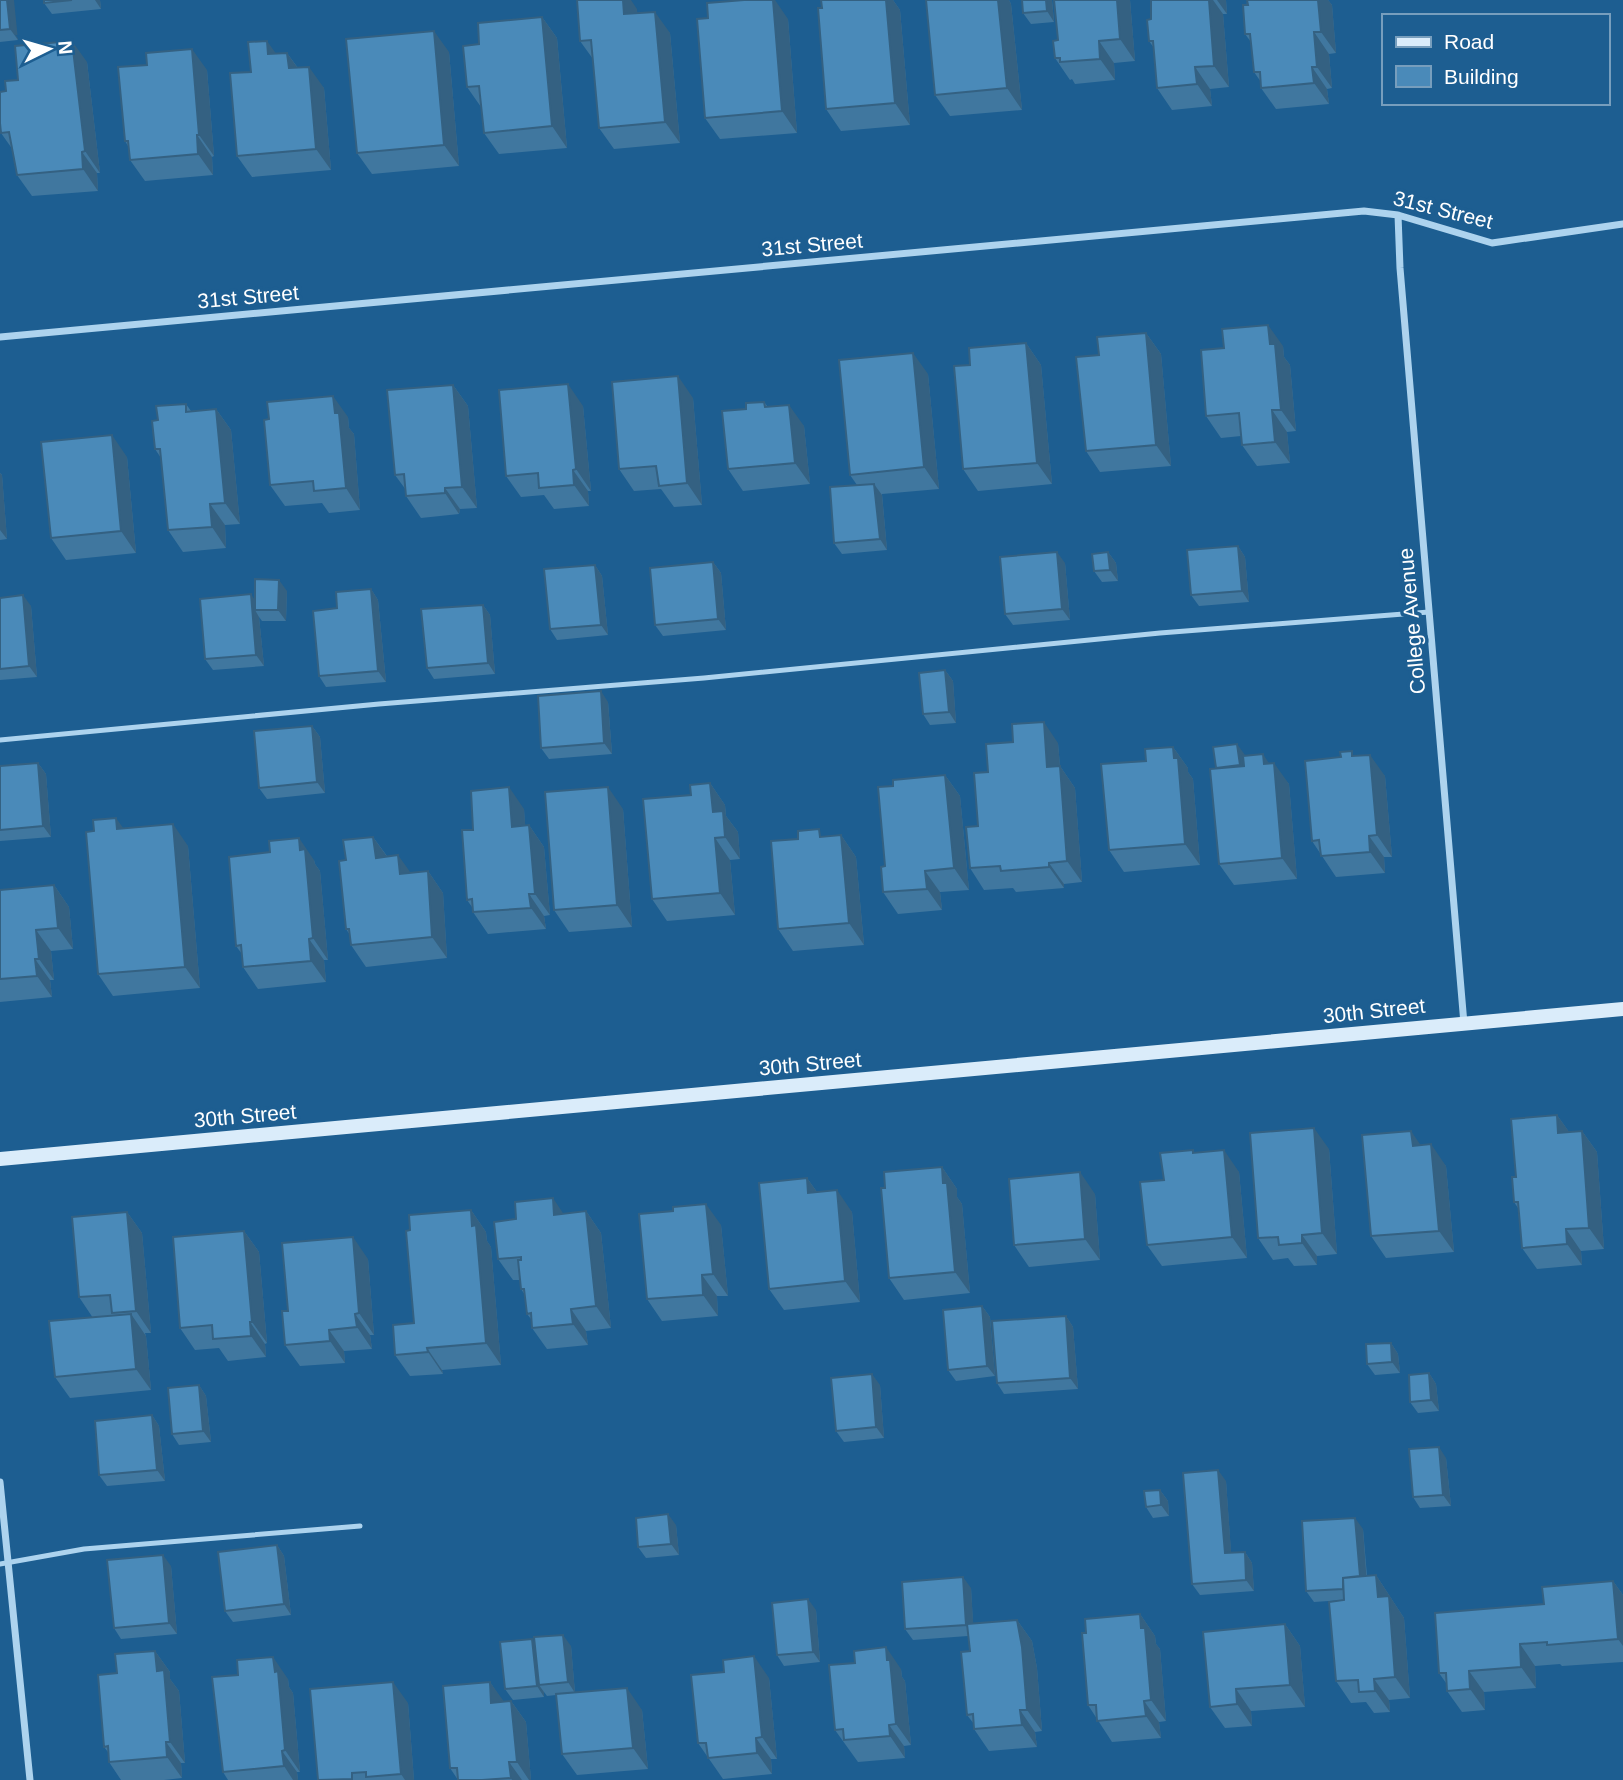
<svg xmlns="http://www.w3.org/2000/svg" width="1623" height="1780" font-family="Arial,sans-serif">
<rect width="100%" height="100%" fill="#1d5e91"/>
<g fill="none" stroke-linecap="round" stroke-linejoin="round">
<path stroke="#add3ee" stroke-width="5" d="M0 740 379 704 704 678 1160 633 1429 612
M0 1564 84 1549 360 1526"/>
<path stroke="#add3ee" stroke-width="7" d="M1398 215 1400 268 1464 1024
M0 337 1364 211 1398 215 1492 243 1623 224
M0 1482 30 1780"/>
<path stroke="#daecfa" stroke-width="14" d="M0 1159 1623 1009"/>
</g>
<path fill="#40779f" d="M0 0 18 40 0 42Z
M44 0H100L101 9 52 14 44 3Z
M821 0H893L900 10 910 125 841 131 826 109Z
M926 0H1009L1011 4 1022 110 950 116 935 95Z
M1052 0 1054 22 1031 24 1023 13Z
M1130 0 1135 61 1114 63 1115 80 1075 84 1072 79 1070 80 1055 58 1058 40Z
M1151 0H1226L1227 14H1223L1229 87 1210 89 1212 106 1172 110 1157 88 1154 48 1149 41 1151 19Z
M1247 0H1328L1332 5 1336 53 1329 54 1332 88 1327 89 1329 104 1276 109 1261 88V82L1254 72 1251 42 1245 34Z
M637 9V13L670 33 680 143 614 149 599 128 593 59 580 41Z
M542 17 557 38 567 148 499 154 484 133 481 107 467 87 479 44Z
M788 19 797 133 720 139 705 118Z
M449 52 459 166 372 174 357 153Z
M287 53 298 68 324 88 331 170 252 177 237 156 251 72 276 54Z
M87 62 100 173H97L98 191 32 196 17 175 13 150 1 133 6 91 18 80Z
M207 70 214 156 212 157 213 175 145 181 130 160 128 146 125 141Z
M1146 333 1161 354 1171 466 1100 472 1086 451 1099 355Z
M1026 343 1041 365 1052 484 978 491 963 469 970 365Z
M1283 346 1284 357 1290 365 1296 431 1287 432 1290 463 1257 466 1242 445 1241 436 1221 438 1206 416Z
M928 374 939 489 882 494 887 550 842 554 834 543 857 485 850 475Z
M453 385 468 406 477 508 460 509 459 514 421 518 406 496V490L395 475Z
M693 398 702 505 674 507 661 489 634 491 619 469Z
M764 402 768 407 804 426 810 484 743 491 728 469 746 409Z
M186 404 191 411 216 409 231 430 240 524 225 525 226 548 183 552 168 530 161 458 155 449 158 420Z
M583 406 591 491H588L589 506 554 509 544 495 521 497 506 476Z
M348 417 349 428 354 434 360 510 329 513 322 503 285 506 270 485 269 419Z
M127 457 136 553 66 560 51 538Z
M0 473 2 475 7 539 0 540Z
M1238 546 1245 557 1249 602 1199 606 1191 595Z
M1108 552 1116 563 1118 581 1102 582 1094 571Z
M713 562 721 573 726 630 663 636 655 625Z
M1065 563 1070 620 1013 625 1005 614Z
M595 565 602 576 608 635 557 640 550 629Z
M371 589 378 600 386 682 326 687 319 676 337 608Z
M287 591 286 621H262L259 617 264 666 213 670 205 659 255 600Z
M0 598 31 606 37 677 0 680Z
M483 605 490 615 495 674 434 679 427 668Z
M945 670 953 681 956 723 930 725 923 714Z
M608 702 612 754 549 759 541 748Z
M312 726 320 737 325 793 267 799 259 788Z
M1058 743 1060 766 1075 788 1082 882 1064 884V888L1016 892 1013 888 984 890 970 868 988 772Z
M1173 747 1188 768V772L1193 779 1200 865 1124 872 1109 850 1146 761Z
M1245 756 1269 763 1289 784 1297 879 1234 885 1219 864 1216 768Z
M1356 756 1385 776 1392 857H1384L1385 873 1336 877 1312 841Z
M38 763 46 774 51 837 0 841V766Z
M945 775 960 796 969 890 940 892 942 910 898 914 883 892 893 786Z
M710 783 725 805 726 816 738 832 740 859 730 860 735 915 667 921 652 899 691 795Z
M524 809 525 826 529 825 544 847 550 915 544 916 546 929 488 934 473 912 472 907 467 900 473 830Z
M623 809 632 927 569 932 554 910Z
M124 828 188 846 200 988 113 996 98 974Z
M841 835 856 857 864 945 793 951 778 929 825 837Z
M373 837 387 856 410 873 428 871 443 893 447 958 366 967 351 945 350 935 346 929V860Z
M314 860 315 864 320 871 328 960H324L326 982 258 989 243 967 242 954 236 946Z
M54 885 69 907 73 949 51 951 54 980H50L52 997 0 1002V890Z
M1557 1115 1569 1132 1582 1131 1597 1152 1604 1249 1581 1251 1582 1265 1537 1269 1522 1248 1518 1208 1514 1202 1516 1177Z
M1421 1145 1446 1166 1454 1252 1386 1258 1371 1236Z
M1329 1149 1337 1254 1317 1256V1265L1294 1266 1288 1258 1273 1260 1258 1238Z
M1193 1150 1195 1153 1239 1172 1247 1258 1162 1266 1147 1245 1164 1180Z
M942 1167 957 1189V1197L962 1204 970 1293 904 1300 889 1278 885 1188Z
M807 1178 817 1192 852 1212 860 1302 784 1310 769 1289Z
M1095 1194 1100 1260 1029 1267 1014 1245Z
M471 1210 486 1232 487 1241 491 1247 501 1365 442 1370 443 1374 410 1376 395 1355 414 1323 410 1230Z
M586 1211 601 1233 611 1328 586 1331 588 1345 547 1349 532 1328 531 1319 527 1314 525 1295 521 1289 520 1280H513L498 1259 564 1214Z
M673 1211 721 1225 728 1296H717L718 1316 662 1321 647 1299Z
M127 1212 142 1233 151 1333H145L146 1336 151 1390 70 1398 55 1377 93 1318 79 1297Z
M244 1231 259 1252 267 1343 265 1344 266 1357 228 1361 219 1348 195 1350 180 1328Z
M368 1259 374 1335H370L372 1349 344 1351 345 1363 300 1366 285 1345 288 1311Z
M982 1306 990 1317 995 1376 956 1381 948 1370Z
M1066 1316 1073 1327 1078 1389 1004 1394 997 1383Z
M1391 1343 1398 1354 1400 1373 1375 1375 1367 1364Z
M1429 1373 1436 1384 1439 1411 1418 1413 1410 1402Z
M199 1385 206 1396 211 1442 179 1445 172 1434Z
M880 1385 884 1438 844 1442 836 1431Z
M152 1415 159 1426 165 1481 107 1486 99 1475Z
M1446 1458 1451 1506 1420 1508 1413 1497Z
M1226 1481 1231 1553 1245 1552 1252 1563 1254 1591 1200 1595 1192 1584Z
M1160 1490 1168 1501 1169 1516 1153 1518 1146 1507Z
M676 1525 679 1555 646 1558 638 1547Z
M1363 1529 1367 1576 1376 1575 1404 1618 1410 1698 1389 1700 1390 1712 1374 1713 1366 1702 1351 1703 1336 1681 1343 1600 1314 1602 1306 1591Z
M277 1545 284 1556 291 1615 233 1622 225 1611Z
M171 1566 177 1634 121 1639 114 1628Z
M1613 1581 1623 1595V1662L1562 1666 1560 1664 1535 1666 1536 1688 1484 1692 1485 1710 1462 1712 1447 1691 1446 1683 1439 1673 1544 1604Z
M971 1588 973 1624 1017 1620 1032 1641 1037 1668 1042 1731 1035 1732 1037 1747 989 1751 974 1729V1724L967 1715 970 1651 968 1636 913 1640 905 1629Z
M816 1610 820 1662 784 1666 777 1655Z
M1140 1614 1155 1636 1156 1644 1160 1649 1166 1721 1159 1722 1161 1738 1112 1742 1088 1705 1086 1633Z
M1285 1624 1300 1646 1305 1707 1251 1711 1252 1726 1225 1728 1210 1707Z
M535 1643 571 1646 575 1693 642 1710 648 1769 577 1775 562 1754 556 1695 547 1696 544 1692V1697L513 1700 505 1689Z
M155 1651 170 1672V1679L179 1691 185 1763H181L182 1778 164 1780H121L109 1762 108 1752 104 1747 117 1673Z
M901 1669 902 1677 905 1681 911 1745 904 1746 905 1758 858 1762 835 1730Z
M238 1675 288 1679 289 1687 293 1693 300 1772H297L298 1780H228L223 1772Z
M769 1678 777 1759H771L772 1774 723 1779 698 1743Z
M490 1682 503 1702 511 1701 526 1722 531 1780H458L450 1768Z
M408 1703 414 1780H318Z"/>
<path fill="#346182" d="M7 0H14L18 40 10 29Z
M95 0H100L101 9Z
M623 0H631L637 9 639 36 624 14Z
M773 0H775L788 19 797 133 782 111Z
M886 0H893L900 10 910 125 895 103Z
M998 0H1009L1011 4 1022 110 1007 88Z
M1046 0H1052L1054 22 1047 11Z
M1117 0H1130L1135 61 1120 39Z
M1209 0H1213L1223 14 1229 87 1214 66Z
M1217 0H1226L1227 14Z
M1318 0H1328L1332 5 1336 53 1321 32Z
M655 12 670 33 680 143 665 122Z
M542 17 557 38 567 148 552 126Z
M434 31 449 52 459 166 444 145Z
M1314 32 1329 54 1332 88 1317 67Z
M72 41 87 62 100 173 85 151Z
M267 41 282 62 268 54Z
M1099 41 1114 63 1115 80 1100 59Z
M192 49 207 70 214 156 199 135Z
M287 53 302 74 289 68Z
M309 67 324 88 331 170 316 149Z
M1195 67 1210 89 1212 106 1197 84Z
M1312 67 1327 89 1329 104 1314 83Z
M197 135 212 157 213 175 198 154Z
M82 152 97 173 98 191 83 169Z
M1268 325 1283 346 1284 357 1290 365 1296 431 1281 410 1270 344Z
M1146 333 1161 354 1171 466 1156 445Z
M1026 343 1041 365 1052 484 1037 463Z
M913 353 928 374 939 489 924 467Z
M678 376 693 398 702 505 687 483Z
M568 384 583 406 591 491 576 469Z
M453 385 468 406 477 508 462 487Z
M333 396 348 417 349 428 354 434 360 510 346 488Z
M789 405 804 426 810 484 795 463Z
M216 409 231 430 240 524 225 503Z
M1272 410 1287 432 1290 463 1275 442Z
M112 435 127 457 136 553 121 531Z
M573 470 588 491 589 506 574 485Z
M0 473 2 475 7 539 0 530Z
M874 484 882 495 887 550 880 539Z
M445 488 460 509 459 514 445 493Z
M210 504 225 525 226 548 212 527Z
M1238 546 1245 557 1249 602 1242 591Z
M1057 552 1065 563 1070 620 1062 609Z
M1108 552 1116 563 1118 581 1110 570Z
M713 562 721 573 726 630 718 619Z
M595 565 602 576 608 635 601 625Z
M279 580 287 591 286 621 278 610Z
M371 589 378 600 386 682 378 671Z
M251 594 258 605 255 610 259 617 264 666 256 655Z
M23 595 31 606 37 677 29 666Z
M483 605 490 615 495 674 488 663Z
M945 670 953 681 956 723 949 712Z
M601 691 608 702 612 754 604 743Z
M1044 722 1058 743 1060 766 1075 788 1082 882 1067 861 1047 767Z
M312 726 320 737 325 793 317 782Z
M1237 744 1245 755 1248 776 1240 765Z
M1173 747 1188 768V772L1193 779 1200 865 1185 844Z
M1263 754 1274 771V763L1289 784 1297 879 1282 858 1264 764Z
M1370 755 1385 776 1392 857 1377 835Z
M38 763 46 774 51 837 43 826Z
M945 775 960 796 969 890 954 868Z
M710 783 725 805 726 816 738 832 740 859 725 837 713 812Z
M509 787 524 809 527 848 512 827Z
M608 787 623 809 632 927 617 905Z
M116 818 131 839 117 829Z
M173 824 188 846 200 988 185 967Z
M529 825 544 847 550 915 535 894Z
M841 835 856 857 864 945 849 923Z
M1369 836 1384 857 1385 873 1370 852Z
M373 837 388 858H376Z
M299 838 314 860 315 864 320 871 328 960 313 938Z
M715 838 730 860 735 915 720 893Z
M398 855 413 876 400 874Z
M1049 863 1064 884V888L1049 867Z
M428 871 443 893 447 958 432 937Z
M925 871 940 892 942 910 927 889Z
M54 885 69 907 73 949 58 928Z
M529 894 544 916 546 929 531 908Z
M36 930 51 951 54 980 39 959Z
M309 939 324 960 326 982 311 961Z
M35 959 50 980 52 997 37 976Z
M1557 1115 1572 1136 1558 1133Z
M1314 1128 1329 1149 1337 1254 1322 1233Z
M1411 1131 1426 1153 1413 1146Z
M1582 1131 1597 1152 1604 1249 1589 1228Z
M1431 1144 1446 1166 1454 1252 1439 1231Z
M1224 1150 1239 1172 1247 1258 1232 1237Z
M942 1167 957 1189V1197L962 1204 970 1293 955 1272Z
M1080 1172 1095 1194 1100 1260 1085 1239Z
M807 1178 822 1199 808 1193Z
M837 1190 852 1212 860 1302 845 1281Z
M553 1198 567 1219 554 1215Z
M706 1204 721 1225 728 1296 713 1274Z
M471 1210 486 1232 487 1241 491 1247 501 1365 486 1343Z
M586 1211 601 1233 611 1328 596 1306Z
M127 1212 142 1233 151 1333 136 1311Z
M1566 1229 1581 1251 1582 1265 1567 1244Z
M244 1231 259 1252 267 1343 252 1322Z
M1302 1235 1317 1256V1265L1302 1243Z
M353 1237 368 1259 374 1335 359 1313Z
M702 1275 717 1296 718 1316 703 1295Z
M982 1306 990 1317 995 1376 987 1366Z
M571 1309 586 1331 588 1345 573 1324Z
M131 1314 146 1336 151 1390 136 1369Z
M355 1314 370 1335 372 1349 357 1327Z
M1066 1316 1073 1327 1078 1389 1070 1378Z
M250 1322 265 1344 266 1357 251 1336Z
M329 1330 344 1351 345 1363 330 1341Z
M1391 1343 1398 1354 1400 1373 1392 1362Z
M427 1348 442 1370 443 1374 428 1352Z
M1429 1373 1436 1384 1439 1411 1431 1400Z
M872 1374 880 1385 884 1438 876 1427Z
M199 1385 206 1396 211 1442 203 1431Z
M152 1415 159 1426 165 1481 157 1470Z
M1439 1447 1446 1458 1451 1506 1443 1495Z
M1218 1470 1226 1481 1232 1564 1225 1553Z
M1160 1490 1168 1501 1169 1516 1161 1505Z
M668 1514 676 1525 679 1555 671 1544Z
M1355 1518 1363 1529 1368 1599 1361 1588Z
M277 1545 284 1556 291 1615 284 1604Z
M1245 1552 1252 1563 1254 1591 1246 1580Z
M163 1555 171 1566 177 1634 169 1623Z
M1376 1575 1404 1618 1410 1698 1395 1677 1378 1597Z
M963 1577 971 1588 974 1636 966 1625Z
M1613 1581 1623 1595V1646L1618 1639Z
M808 1599 816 1610 820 1662 813 1652Z
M1140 1614 1155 1636 1156 1644 1160 1649 1166 1721 1151 1700Z
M1017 1620 1032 1641 1037 1668 1042 1731 1027 1710Z
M1285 1624 1300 1646 1305 1707 1290 1685Z
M563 1635 571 1646 575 1693 568 1682Z
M532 1639 539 1650V1685L544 1692V1697L537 1686Z
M1520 1644 1535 1666 1536 1688 1521 1667Z
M886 1647 901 1669 902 1677 905 1681 911 1745 896 1724Z
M155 1651 170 1672V1679L179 1691 185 1763 170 1742 157 1671Z
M754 1656 769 1678 777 1759 762 1737Z
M273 1657 288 1679 289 1687 293 1693 300 1772 285 1750Z
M1469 1671 1484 1692 1485 1710 1470 1689Z
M1374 1679 1389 1700 1390 1712 1375 1691Z
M393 1682 408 1703 414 1780H405L401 1774Z
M490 1682 505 1703H491Z
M627 1688 642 1710 648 1769 633 1748Z
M1236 1689 1251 1711 1252 1726 1237 1704Z
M511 1701 526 1722 531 1780H529L517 1762Z
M1144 1701 1159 1722 1161 1738 1146 1716Z
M1020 1710 1035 1732 1037 1747 1022 1725Z
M889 1725 904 1746 905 1758 890 1736Z
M756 1738 771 1759 772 1774 757 1753Z
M166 1742 181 1763 182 1778 167 1757Z
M282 1751 297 1772 298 1780H293L284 1766Z
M509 1762 522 1780H512L511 1778Z"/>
<path fill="#4a8ab9" stroke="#346182" stroke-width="2" d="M0 0H7L10 29 0 30Z
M44 0H72L44 3Z
M577 0H623L624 14 655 12 665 122 599 128 591 40 580 41Z
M744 0H773L782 111 705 118 697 19 708 18 707 3Z
M821 0H886L895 103 826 109 818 8H822Z
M926 0H998L1007 88 935 95Z
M1022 0H1046L1047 11 1023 13Z
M1054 0H1117L1120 39 1099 41 1100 59 1060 62V58H1055L1053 41 1058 40Z
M1151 0H1209L1214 66 1195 67 1197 84 1157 88 1153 41H1149L1147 20 1151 19Z
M1247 0H1318L1321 32H1314L1317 67H1312L1314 83 1261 88 1260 72H1254L1250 34H1245L1243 5H1248Z
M542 17 552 126 484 133 479 86 467 87 463 46 479 44 478 23Z
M434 31 444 145 357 153 346 39Z
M72 41 85 151 82 152 83 169 17 175 9 132 1 133 0 123V92L6 91 5 81 18 80 15 46Z
M267 41 268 54 287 53 289 68 309 67 316 149 237 156 230 73 251 72 248 42Z
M192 49 199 135H197L198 154 130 160 128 141H125L118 67 147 65 146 53Z
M1268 325 1270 344H1275L1281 410H1272L1275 442 1242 445 1239 413 1206 416 1201 350 1224 348 1222 329Z
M1146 333 1156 445 1086 451 1076 357 1099 355 1097 337Z
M1026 343 1037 463 963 469 954 366 970 365 969 348Z
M913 353 924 467 850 475 839 360Z
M678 376 687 483 659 486 656 466 619 469 612 382Z
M568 384 576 469 573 470 574 485 539 488 538 473 506 476 499 390Z
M453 385 462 487 445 488V493L406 496 404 474 395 475 387 390Z
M333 396 335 413H339L346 488 314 491 313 481 270 485 264 420 269 419 267 402Z
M764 402 765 407 789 405 795 463 728 469 722 411 746 409V403Z
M186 404V412L216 409 225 503 210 504 212 527 168 530 160 449H155L152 421 158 420 156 406Z
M112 435 121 531 51 538 41 442Z
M874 484 880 539 834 543 830 487Z
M1238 546 1242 591 1191 595 1187 550Z
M1057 552 1062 609 1005 614 1000 557Z
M1108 552 1110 570 1094 571 1092 554Z
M713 562 718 619 655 625 650 568Z
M595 565 601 625 550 629 544 569Z
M255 579 279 580 278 610H255Z
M371 589 378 671 319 676 313 611 337 608 336 592Z
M251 594 256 655 205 659 200 599Z
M23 595 29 666 0 669V598Z
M483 605 488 663 427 668 421 609Z
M945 670 949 712 923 714 919 673Z
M601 691 604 743 541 748 538 696Z
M1044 722 1047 767 1060 766 1067 861 1049 863V867L1001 871 1000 866 970 868 966 827 978 826 974 773 988 772 986 744 1013 742 1012 724Z
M312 726 317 782 259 788 254 731Z
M1237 744 1240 765 1216 768 1213 747Z
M1173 747 1174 758H1178L1185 844 1109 850 1101 764 1146 761 1145 749Z
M1352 751V756L1370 755 1377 835 1369 836 1370 852 1321 856 1319 840 1312 841 1305 761 1341 757 1340 752Z
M1263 754 1264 764 1274 763 1282 858 1219 864 1210 769 1244 766 1243 756Z
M38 763 43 826 0 830V766Z
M945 775 954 868 925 871 927 889 883 892 881 867 885 866 878 787 893 786V780Z
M710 783 713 812 723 811 725 837 715 838 720 893 652 899 643 799 691 795 690 785Z
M509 787 512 827 529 825 535 894H529L531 908 473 912 472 899 467 900 462 830H473L471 791Z
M608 787 617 905 554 910 545 792Z
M116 818 117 829 173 824 185 967 98 974 86 832 94 831 93 820Z
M819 829 820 837 841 835 849 923 778 929 771 841 798 839V831Z
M373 837 376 858 398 855 400 874 428 871 432 937 351 945 349 929H346L339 861 346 860 343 840Z
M299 838 300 850 305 849 313 938 309 939 311 961 243 967 241 945 236 946 229 857 270 852 269 841Z
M54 885 58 928 36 930 39 959H35L37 976 0 979V890Z
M1557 1115 1558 1133 1582 1131 1589 1228 1566 1229 1567 1244 1522 1248 1518 1202H1514L1512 1177H1516L1511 1119Z
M1314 1128 1322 1233 1302 1235V1243L1279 1245 1278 1237 1258 1238 1250 1133Z
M1411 1131 1413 1146 1431 1144 1439 1231 1371 1236 1362 1135Z
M1193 1150V1153L1224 1150 1232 1237 1147 1245 1140 1182 1164 1180 1160 1153Z
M942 1167 943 1183H947L955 1272 889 1278 881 1188H885L884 1172Z
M1080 1172 1085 1239 1014 1245 1009 1179Z
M807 1178 808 1193 837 1190 845 1281 769 1289 759 1183Z
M553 1198 554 1215 586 1211 596 1306 571 1309 573 1324 532 1328 531 1313 527 1314 524 1289H521L518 1260H521V1257L498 1259 494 1222 516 1219 515 1202Z
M706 1204 713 1274 702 1275 703 1295 647 1299 639 1214 673 1211V1207Z
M471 1210 472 1226 476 1225 486 1343 427 1348 428 1352 395 1355 393 1325 414 1323 406 1231 410 1230 409 1215Z
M127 1212 136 1311 112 1313 110 1295 79 1297 72 1217Z
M244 1231 252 1322H250L251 1336 213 1339 212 1325 180 1328 173 1237Z
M353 1237 359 1313 355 1314 357 1327 329 1330 330 1341 285 1345 282 1311H288L282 1243Z
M982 1306 987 1366 948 1370 943 1310Z
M131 1314 136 1369 55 1377 49 1321Z
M1066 1316 1070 1378 997 1383 992 1321Z
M1391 1343 1392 1362 1367 1364 1366 1344Z
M1429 1373 1431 1400 1410 1402 1409 1375Z
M872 1374 876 1427 836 1431 831 1378Z
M199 1385 203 1431 172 1434 168 1388Z
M152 1415 157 1470 99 1475 95 1421Z
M1439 1447 1443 1495 1413 1497 1409 1449Z
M1218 1470 1225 1553 1245 1552 1246 1580 1192 1584 1183 1473Z
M1160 1490 1161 1505 1146 1507 1144 1491Z
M668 1514 671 1544 638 1547 636 1518Z
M1355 1518 1360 1576 1343 1578V1589L1306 1591 1302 1521Z
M277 1545 284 1604 225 1611 218 1552Z
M163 1555 169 1623 114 1628 107 1560Z
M1376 1575 1378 1597 1389 1596 1395 1677 1374 1679 1375 1691 1359 1692 1358 1680 1336 1681 1329 1602 1344 1600 1343 1578Z
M963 1577 966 1625 905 1629 902 1582Z
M1613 1581 1618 1639 1547 1645V1642L1520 1644 1521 1667 1469 1671 1470 1689 1447 1691 1446 1673H1439L1435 1613 1544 1604 1542 1587Z
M808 1599 813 1652 777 1655 772 1603Z
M1140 1614 1141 1628H1145L1151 1700 1144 1701 1146 1716 1097 1721 1096 1705H1088L1082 1633H1086L1085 1619Z
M1017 1620 1022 1647 1027 1710H1020L1022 1725 974 1729 973 1714 967 1715 961 1652 970 1651 967 1624Z
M1285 1624 1290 1685 1236 1689 1237 1704 1210 1707 1203 1632Z
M563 1635 568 1682 539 1685 534 1637Z
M532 1639 537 1686 505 1689 500 1642Z
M886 1647 887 1660H890L896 1724 889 1725 890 1736 844 1740 843 1729 835 1730 829 1665 855 1663 854 1651Z
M155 1651 157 1671 164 1670 170 1742H166L167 1757 109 1762 108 1746 104 1747 98 1675 117 1673 115 1654Z
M754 1656 762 1737 756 1738 757 1753 708 1758 706 1743H698L691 1675 724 1672 723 1660Z
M273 1657 275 1672 278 1671 285 1750 282 1751 284 1766 223 1772 212 1677 238 1675 237 1660Z
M393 1682 401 1774 366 1777V1772L352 1773V1779L318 1780 310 1689Z
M490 1682 491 1703 511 1701 517 1762H509L511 1778 482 1780H458L457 1768H450L443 1686Z
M627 1688 633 1748 562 1754 556 1694Z"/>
<g text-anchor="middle" stroke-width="7" stroke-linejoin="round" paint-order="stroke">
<g font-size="21" fill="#fff" stroke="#1d5e91">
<text transform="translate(1443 210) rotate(14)" y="7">31st Street</text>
<text transform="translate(812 245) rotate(-5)" y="7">31st Street</text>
<text transform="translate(248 297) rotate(-5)" y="7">31st Street</text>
<text transform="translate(1412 621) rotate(-95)" y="7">College Avenue</text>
<text transform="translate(1374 1011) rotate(-6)" y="7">30th Street</text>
<text transform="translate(810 1064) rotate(-5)" y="7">30th Street</text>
<text transform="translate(245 1116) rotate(-5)" y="7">30th Street</text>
</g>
</g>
<rect x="1382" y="14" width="228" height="91" fill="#1d5e91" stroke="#779ebd" stroke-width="2"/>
<rect x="1396" y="37" width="35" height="10" fill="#daecfa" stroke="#779ebd" stroke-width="2"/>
<text x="1444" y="49" font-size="21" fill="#ffffff">Road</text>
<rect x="1396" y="66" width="35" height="21" fill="#4a8ab9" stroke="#779ebd" stroke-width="2"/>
<text x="1444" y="84" font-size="21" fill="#ffffff">Building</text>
<g transform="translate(49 49) rotate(85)" stroke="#1d5e91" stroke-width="5" paint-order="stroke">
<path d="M0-5L12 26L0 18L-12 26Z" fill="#ffffff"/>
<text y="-10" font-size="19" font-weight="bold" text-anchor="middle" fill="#ffffff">N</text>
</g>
</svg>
